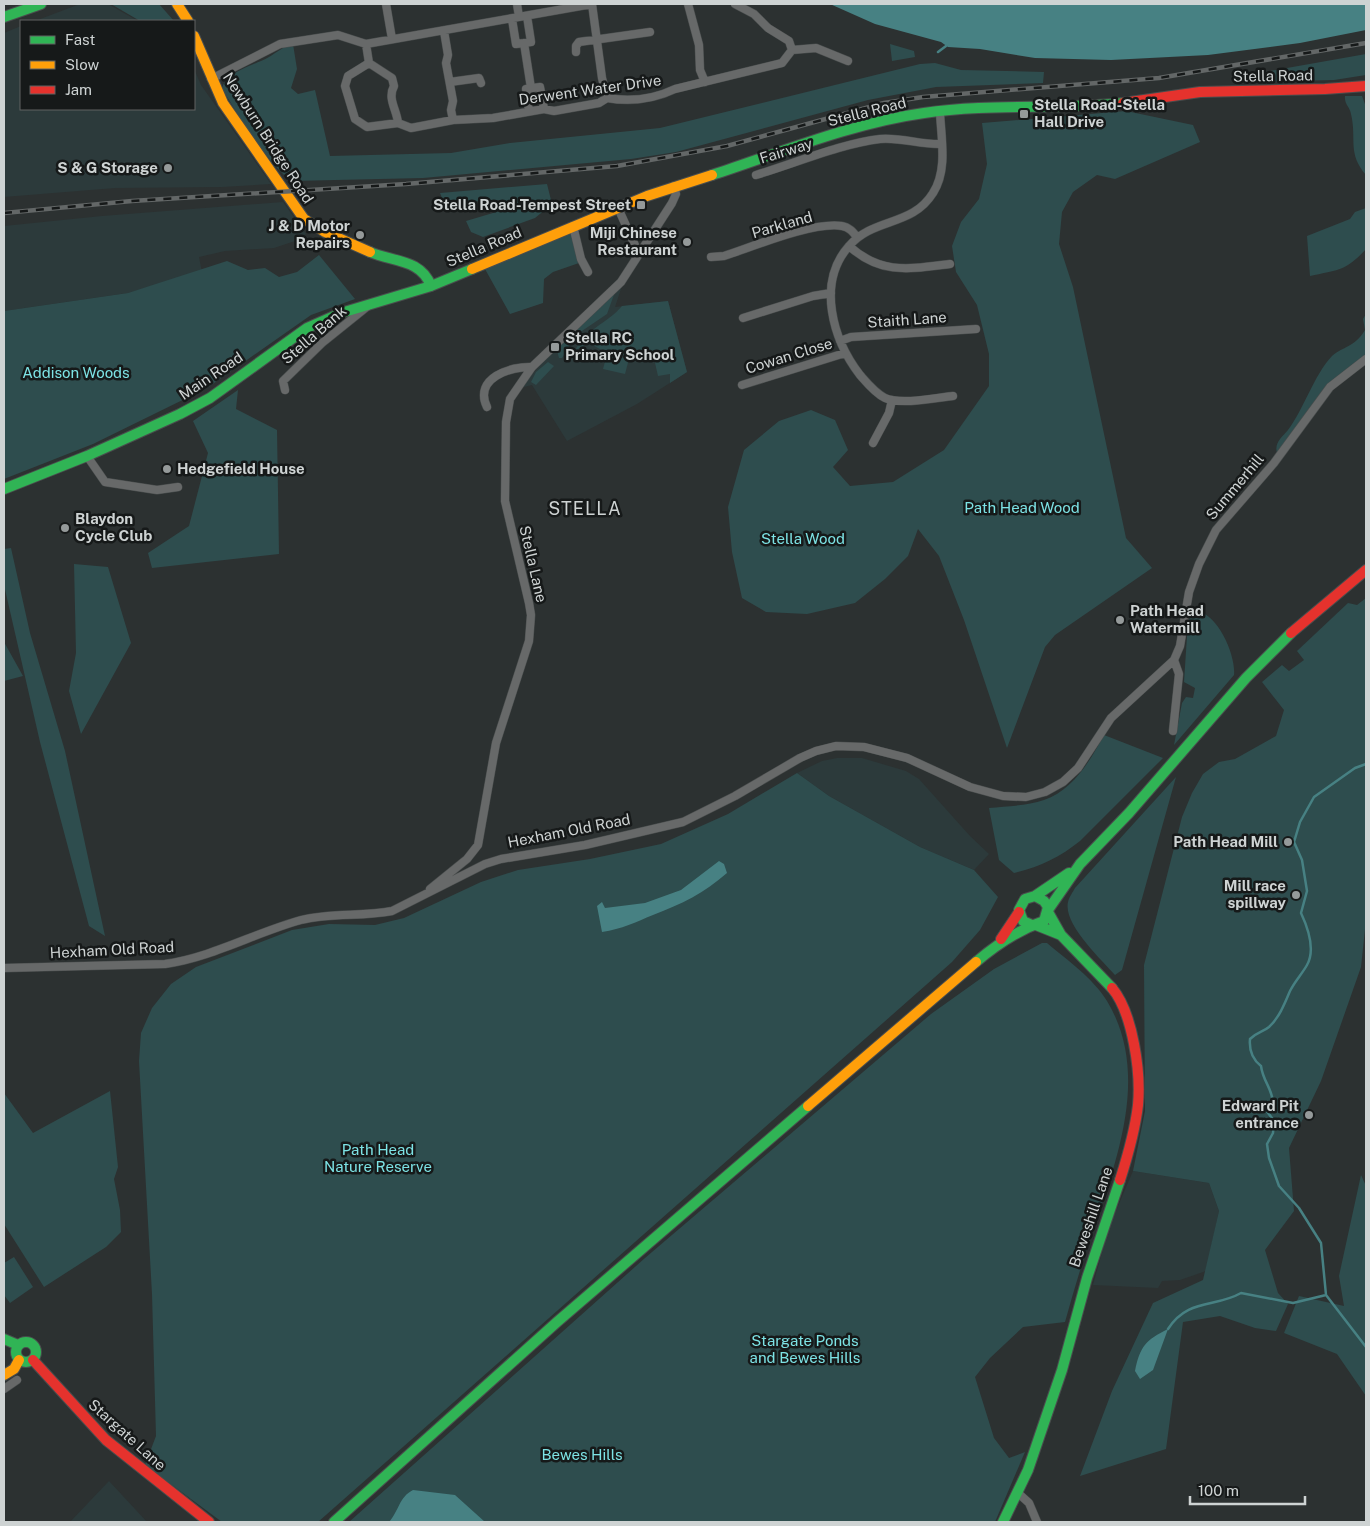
<svg xmlns="http://www.w3.org/2000/svg" width="1370" height="1526" font-family="'Public Sans',sans-serif">
<rect width="100%" height="100%" fill="#2c3131"/>
<path fill="#2c3a3b" d="M80 4H108L138 21H35Z
M21 26V109H194V69L201 85 271 184 222 187 115 188 4 197V33Z
M283 202 306 234 295 241 274 248 225 251 199 257 202 272 128 293 4 311V226L102 216Z
M623 283 615 307 668 301 687 372 637 404 567 441 532 385 520 388 556 347Z
M837 758H862L906 771 919 779 970 836 989 854 974 870 920 847 829 796 797 773 822 761Z
M1133 1171 1209 1183 1219 1211 1206 1271 1180 1280 1162 1281 1158 1288 1093 1285 1109 1227Z
M109 1481 147 1522H70Z"/>
<path fill="#2e4d4e" d="M111 4H159L174 21H140Z
M293 44 297 69 291 88 298 94 315 90 330 156 451 153 510 143 660 128 920 64 935 63 961 70 1044 72 1043 83 936 87 868 100 676 152 631 159 423 178 292 181C269 166 238 115 223 90V85C233 69 253 66 269 57 277 52 283 47 293 44Z
M890 44 914 51 915 57 892 61Z
M1366 54V75L1334 80 1241 82 1242 76Z
M1345 96H1362L1366 107V175C1347 153 1357 139 1351 114 1350 107 1344 104 1345 96Z
M1126 111 1193 125 1200 142 1115 179 1097 175 1073 192 1062 212 1059 244 1073 287 1126 538 1152 568 1055 635 1045 647 1007 748 964 620 939 556 918 529 908 556 885 579 855 603 807 614 766 612 742 598 732 552 728 507 744 450 779 421 811 410 835 420 848 450 833 467 850 486 893 482 944 450 989 386V354L977 305 956 272 952 246 961 222 979 199 987 164 982 123Z
M547 184 552 204 535 218 483 237 471 232 466 221 503 210 501 200 444 203 440 193Z
M1366 208V249C1346 271 1338 270 1310 276L1307 236 1350 219 1355 212Z
M571 232 579 263 553 272 544 279 543 303 510 314 485 269Z
M319 255 355 299 311 315 207 388 93 444 4 479V311L128 293 227 261 248 270 265 268 279 277 297 272Z
M616 289 607 314 576 335 562 358H559L556 347Z
M668 301 687 372 670 383V374L658 376 653 354C630 356 607 357 589 342L575 351C584 330 608 323 622 306Z
M1366 314V354L1327 386 1277 453C1274 443 1282 437 1288 430 1304 409 1314 375 1332 356 1343 346 1354 348 1365 330L1363 319Z
M607 354 629 359 625 374 603 369Z
M548 362 554 366 536 385 531 382 536 372Z
M238 390 236 409 277 430 279 554 152 568 148 553 189 526 208 453 193 421Z
M11 548 30 633 65 751 105 936 89 926 40 742 4 585V549Z
M74 564 108 567 131 643 81 734 69 691 76 653Z
M1366 598V920L1361 967 1321 1081 1289 1148 1294 1211 1265 1250 1278 1293 1288 1304 1276 1331 1255 1328 1220 1316 1183 1322 1166 1449 1080 1476 1112 1391 1153 1303 1203 1280 1219 1211 1209 1183 1133 1171 1145 1111 1144 965 1182 817 1192 793 1203 774 1219 762 1235 759 1276 736 1284 710 1262 682 1282 665 1289 671 1304 660 1297 651 1348 603 1357 605Z
M1198 611C1219 616 1236 656 1234 675L1174 745 1182 703 1186 697 1193 698 1195 688 1184 682 1188 621 1191 615Z
M4 642 23 676 4 681Z
M1104 735 1163 758 1080 841C1060 857 1040 867 1014 873L999 860 989 808C1007 806 1027 806 1044 800 1073 790 1090 761 1104 735Z
M797 773 829 796 920 847 974 870 998 897 980 930 952 962 318 1522H222L145 1465 156 1436 152 1294 139 1061 141 1033 152 1008 171 984 196 967 292 930 329 924 375 925 404 918 481 882 518 870 590 859 661 844 728 814Z
M1176 777 1122 970 1115 975C1101 959 1063 924 1068 902 1069 897 1073 892 1075 888Z
M1042 943H1047C1067 960 1093 978 1107 1001 1150 1072 1118 1156 1094 1228 1083 1259 1074 1290 1065 1322L1023 1327 990 1358 975 1377 994 1438 1009 1458 1025 1452 995 1522H349L645 1258 931 1014 994 969Z
M110 1091 118 1167 114 1179 120 1210 121 1232 106 1247 44 1287 4 1224V1093L33 1133Z
M1361 1175 1366 1186V1396L1337 1354 1284 1333 1299 1296 1344 1306 1339 1276Z
M14 1257 33 1287 10 1303 4 1295V1263Z"/>
<path fill="#478183" d="M830 4H1366V30L1300 43 1208 55 1111 60 1035 58 980 49 948 47 941 42 875 24Z
M719 861 724 864 727 873C704 893 682 904 653 915 636 922 622 929 602 932L597 906 602 902 605 908 645 903 681 890Z
M1168 1329 1153 1370 1140 1379 1135 1371C1140 1346 1146 1340 1168 1329Z
M413 1490 455 1495 485 1522H389C399 1511 399 1497 413 1490Z"/>
<g fill="none" stroke-linecap="round" stroke-linejoin="round">
<path stroke="#478183" stroke-width="2.5" d="M938 52 946 46
M1366 764 1355 768 1314 797 1300 822 1294 842 1302 860 1307 891 1301 913C1308 928 1316 949 1307 965 1302 974 1295 981 1290 991 1285 1003 1279 1018 1269 1027 1263 1032 1257 1032 1250 1039 1249 1050 1253 1060 1261 1066 1263 1082 1273 1089 1273 1104L1267 1106 1266 1110 1274 1121 1273 1133 1267 1144 1269 1158 1279 1186 1299 1208 1321 1243 1326 1295 1366 1347
M1168 1329C1188 1298 1215 1308 1241 1293L1293 1303 1326 1295"/>
<defs>
<path id="street" d="M386 4 392 39
M517 4 519 17
M592 4 602 78 607 98
M688 4 699 45 700 70 705 82
M527 16 531 42 524 43 531 88
M512 19 516 44 524 43
M444 31 448 55 446 63 453 101 451 110 453 120
M366 44 369 63 392 78 394 86C387 99 397 110 398 123
M792 50 816 48 848 61
M576 52V46L579 42 650 32
M369 63 348 76 345 86 355 119 367 127 398 123 411 128 453 120 493 118 544 109 554 111 599 103 607 98C630 102 654 99 675 89L782 63 792 50 789 41 768 28 754 14 735 4
M211 79 280 44 338 35 366 44 592 4
M450 82 479 78 481 83
M529 111 526 89 540 87 544 109
M940 112C941 138 948 170 933 193 912 227 874 217 849 246 816 283 833 340 860 375 867 383 875 393 885 398 901 405 935 398 953 396
M756 175C793 164 843 143 880 139 901 137 921 145 942 144
M618 208 639 254
M573 226 581 259 588 272
M849 246C881 275 909 269 950 264
M711 257 724 256C752 247 814 221 842 226 849 227 853 232 857 237
M743 318 813 296 831 293
M840 341 851 337 976 329
M742 385 845 353
M285 390 283 381 322 343 368 306
M487 407C473 378 511 366 532 367
M873 443 889 413 892 400
M87 456 105 482 157 490 178 487
M1173 731 1179 674 1174 660
M430 889 467 859 478 845 496 743 529 641 531 615 529 603 505 501 506 422 510 399 532 367 621 282 672 203 676 194 674 186
M4 968 165 964C213 957 254 933 301 920 331 912 362 917 392 911L485 864 501 859 585 845 683 822 735 796 800 758 816 751 836 746 864 747 907 758 970 787 1003 796 1026 797 1045 792 1063 782 1078 768 1111 718 1174 660 1180 646 1189 592 1199 564 1216 530 1274 463 1330 387 1366 359
M4 1389 17 1380
M1018 1493 1029 1503 1037 1522"/>
<path id="fast" d="M4 17 41 4
M712 175C782 152 852 123 924 113 990 103 1057 110 1123 103
M370 252C393 262 421 259 431 286
M4 489 87 456 180 414 210 398 307 328 341 313 431 286 472 269
M1035 896 1069 873
M1048 910 1080 864 1129 813 1246 678 1291 633
M1048 912 1061 935 1112 988
M1036 925 1061 935
M976 962C997 944 1018 930 1044 921L1048 907 1044 901 1035 896 1025 899 1019 910 1023 921 1032 925
M4 1339 18 1345
M16 1352a10 10 0 1 1 20 0a10 10 0 1 1-20 0Z
M334 1522 557 1322 808 1106
M1003 1522 1028 1470 1062 1370 1087 1278 1120 1180"/>
<path id="slow" d="M177 4 188 21
M194 36 223 103 304 219 325 232 370 252
M472 269 647 196 712 175
M808 1106 976 962
M4 1375 14 1369 19 1360"/>
<path id="jam" d="M1123 103 1200 92 1325 89 1366 86
M1291 633 1366 570
M1001 939 1019 912
M1112 988C1133 1013 1141 1073 1138 1105 1135 1131 1128 1155 1120 1180
M33 1360 106 1440 209 1522"/>
</defs>
<use href="#street" stroke="#494d4d" stroke-width="9"/>
<use href="#fast" stroke="#494d4d" stroke-width="12"/>
<use href="#slow" stroke="#494d4d" stroke-width="12"/>
<use href="#jam" stroke="#494d4d" stroke-width="12"/>
<use href="#street" stroke="#676969" stroke-width="8"/>
<use href="#fast" stroke="#30b455" stroke-width="10"/>
<use href="#slow" stroke="#ff9f0a" stroke-width="10"/>
<use href="#jam" stroke="#e5322d" stroke-width="10"/>
<defs>
<path id="rail" d="M4 213 132 201 406 184 617 166 727 146 884 103 923 97 1159 78 1366 43"/>
</defs>
<use href="#rail" stroke="#636767" stroke-width="4.5"/>
<use href="#rail" stroke="#161919" stroke-width="2.5" stroke-dasharray="8" stroke-linecap="butt"/>
</g>
<g fill="#959a9a" stroke="#161919" stroke-width="2">
<rect x="1019" y="109" width="10" height="10" rx="2.5"/>
<circle cx="168" cy="168" r="5"/>
<rect x="636" y="200" width="10" height="10" rx="2.5"/>
<circle cx="360" cy="235" r="5"/>
<circle cx="687" cy="242" r="5"/>
<rect x="550" y="342" width="10" height="10" rx="2.5"/>
<circle cx="167" cy="469" r="5"/>
<circle cx="65" cy="528" r="5"/>
<circle cx="1120" cy="620" r="5"/>
<circle cx="1288" cy="842" r="5"/>
<circle cx="1296" cy="895" r="5"/>
<circle cx="1309" cy="1115" r="5"/>
</g>
<g text-anchor="middle" stroke-width="5" stroke-linejoin="round" paint-order="stroke">
<g font-size="15" fill="#ced3d3" stroke="#161919">
<text transform="translate(1273 76) rotate(-1)" y="5">Stella Road</text>
<text transform="translate(590 90) rotate(-8)" y="5">Derwent Water Drive</text>
<text transform="translate(867 112) rotate(-14)" y="5">Stella Road</text>
<text transform="translate(268 138) rotate(57)" y="5">Newburn Bridge Road</text>
<text transform="translate(786 151) rotate(-17)" y="5">Fairway</text>
<text transform="translate(782 225) rotate(-16)" y="5">Parkland</text>
<text transform="translate(484 247) rotate(-23)" y="5">Stella Road</text>
<text transform="translate(907 320) rotate(-4)" y="5">Staith Lane</text>
<text transform="translate(314 335) rotate(-41)" y="5">Stella Bank</text>
<text transform="translate(789 356) rotate(-17)" y="5">Cowan Close</text>
<text transform="translate(211 376) rotate(-34)" y="5">Main Road</text>
<text transform="translate(1235 487) rotate(-50)" y="5">Summerhill</text>
<text transform="translate(533 564) rotate(77)" y="5">Stella Lane</text>
<text transform="translate(569 831) rotate(-11)" y="5">Hexham Old Road</text>
<text transform="translate(112 950) rotate(-3)" y="5">Hexham Old Road</text>
<text transform="translate(1091 1217) rotate(-71)" y="5">Beweshill Lane</text>
<text transform="translate(127 1435) rotate(42)" y="5">Stargate Lane</text>
</g>
<g font-size="15" font-weight="bold" fill="#ced3d3" stroke="#161919" text-anchor="end">
<text x="1034" y="110" text-anchor="start">Stella Road-Stella<tspan x="1034" dy="17">Hall Drive</tspan></text>
<text x="158" y="173">S &amp; G Storage</text>
<text x="631" y="210">Stella Road-Tempest Street</text>
<text x="350" y="231">J &amp; D Motor<tspan x="350" dy="17">Repairs</tspan></text>
<text x="677" y="238">Miji Chinese<tspan x="677" dy="17">Restaurant</tspan></text>
<text x="565" y="343" text-anchor="start">Stella RC<tspan x="565" dy="17">Primary School</tspan></text>
<text x="177" y="474" text-anchor="start">Hedgefield House</text>
<text x="75" y="524" text-anchor="start">Blaydon<tspan x="75" dy="17">Cycle Club</tspan></text>
<text x="1130" y="616" text-anchor="start">Path Head<tspan x="1130" dy="17">Watermill</tspan></text>
<text x="1278" y="847">Path Head Mill</text>
<text x="1286" y="891">Mill race<tspan x="1286" dy="17">spillway</tspan></text>
<text x="1299" y="1111">Edward Pit<tspan x="1299" dy="17">entrance</tspan></text>
</g>
<g font-size="15" fill="#7de3e5" stroke="#161919">
<text x="76" y="378">Addison Woods</text>
<text x="1022" y="513">Path Head Wood</text>
<text x="803" y="544">Stella Wood</text>
<text x="378" y="1155">Path Head<tspan x="378" dy="17">Nature Reserve</tspan></text>
<text x="805" y="1346">Stargate Ponds<tspan x="805" dy="17">and Bewes Hills</tspan></text>
<text x="582" y="1460">Bewes Hills</text>
</g>
<g font-size="18" letter-spacing="1" fill="#ced3d3" stroke="#161919">
<text x="585" y="515">STELLA</text>
</g>
</g>
<rect width="1370" height="1526" fill="none" stroke="#ced3d3" stroke-width="10"/>
<rect x="20" y="20" width="175" height="90" fill="#161919" stroke="#606363"/>
<rect x="30" y="36" width="25" height="8" fill="#30b455" stroke="#606363"/>
<text x="65" y="45" font-size="15" fill="#ced3d3">Fast</text>
<rect x="30" y="61" width="25" height="8" fill="#ff9f0a" stroke="#606363"/>
<text x="65" y="70" font-size="15" fill="#ced3d3">Slow</text>
<rect x="30" y="86" width="25" height="8" fill="#e5322d" stroke="#606363"/>
<text x="65" y="95" font-size="15" fill="#ced3d3">Jam</text>
<path d="M1190 1496v8h115v-8" fill="none" stroke="#ced3d3" stroke-width="2.5"/>
<text x="1198" y="1496" font-size="15" fill="#ced3d3" stroke="#161919" stroke-width="4" paint-order="stroke">100 m</text>
</svg>
